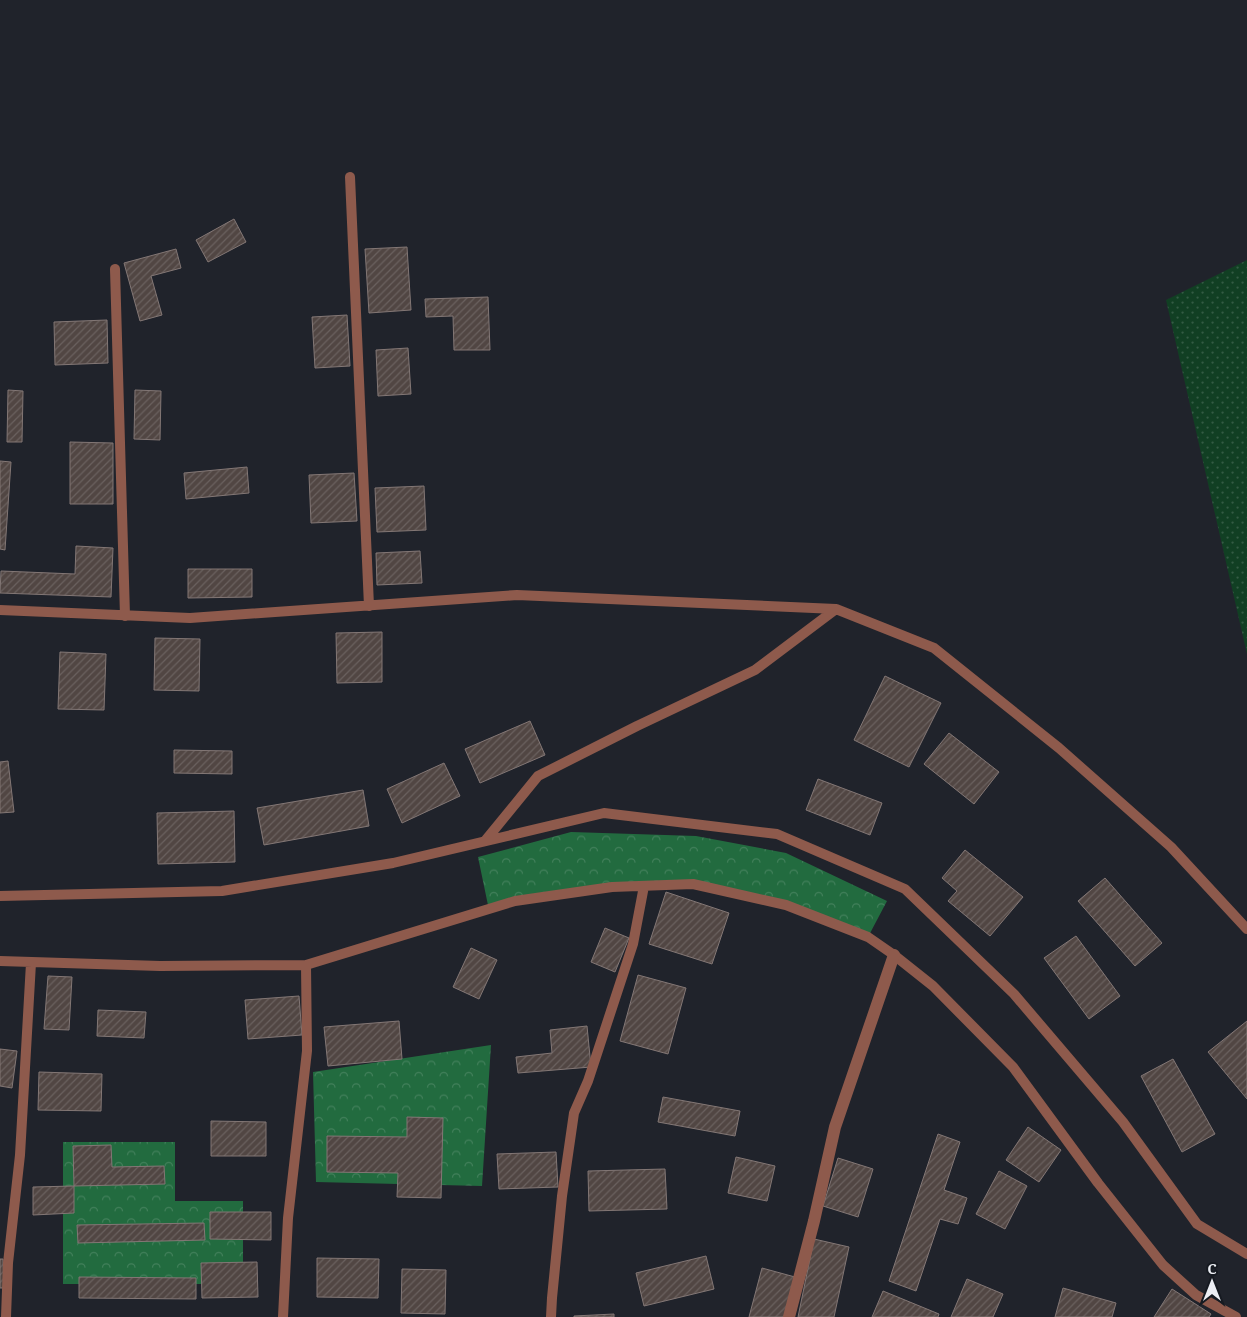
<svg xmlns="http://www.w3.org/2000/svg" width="1247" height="1317" font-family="'Noto Serif',serif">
<defs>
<pattern id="grass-dots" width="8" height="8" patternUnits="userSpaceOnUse" patternTransform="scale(1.25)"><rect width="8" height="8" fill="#113f23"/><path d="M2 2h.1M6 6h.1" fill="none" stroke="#345b44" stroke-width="1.8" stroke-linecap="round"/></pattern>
<pattern id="forest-crowns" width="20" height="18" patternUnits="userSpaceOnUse" patternTransform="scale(1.25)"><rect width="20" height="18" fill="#226b3f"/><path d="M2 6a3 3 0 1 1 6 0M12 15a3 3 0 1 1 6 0" fill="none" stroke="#42805b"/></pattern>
<pattern id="building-hatch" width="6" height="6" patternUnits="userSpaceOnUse" patternTransform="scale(1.25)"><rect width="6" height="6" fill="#514643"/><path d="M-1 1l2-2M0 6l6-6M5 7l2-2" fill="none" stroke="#6a615f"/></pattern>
</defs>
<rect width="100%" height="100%" fill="#20232b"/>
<path fill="url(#grass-dots)" d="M1247 260V654L1166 300Z"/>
<path fill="url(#forest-crowns)" d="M571 832 696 836 786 853 887 901 868 937 786 905 693 884 612 887 489 910 478 857Z
M491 1045 482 1186 316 1182 313 1072Z
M63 1142H175V1201H243V1284H63Z"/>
<path fill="url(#building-hatch)" stroke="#837775" d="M234 219 246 242 208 262 196 240Z
M407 247 411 310 369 313 365 249Z
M176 249 181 268 151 276 162 315 140 321 124 263Z
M488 297 490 350H454L453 316 426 317 425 299Z
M347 315 350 366 315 368 312 317Z
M107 320 108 363 55 365 54 322Z
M408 348 411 394 378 396 376 350Z
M8 390 23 391 22 442H7Z
M135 390 161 391 160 440 134 439Z
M70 442 113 443V504H70Z
M0 461 11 462 5 550 0 549Z
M247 467 249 493 186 499 184 473Z
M354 473 357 521 311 523 309 475Z
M424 486 426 530 377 532 375 488Z
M76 546 113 548 111 597 0 593 1 571 75 574Z
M420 551 422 583 377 585 376 553Z
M188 569H252V597L188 598Z
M382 632V682L337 683 336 633Z
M155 638 200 639 199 691 154 690Z
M60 652 106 654 104 710 58 709Z
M885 676 941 703 909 767 854 740Z
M530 721 545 755 480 783 465 749Z
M949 733 999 772 974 804 924 764Z
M174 750 232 751V774L174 773Z
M8 761 14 812 0 813V762Z
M444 763 460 796 402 823 387 789Z
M818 779 882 803 870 835 806 810Z
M363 790 369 826 264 845 257 808Z
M234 811 235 862 158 864 157 813Z
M965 850 1023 897 990 936 948 901 957 891 942 878Z
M1105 878 1162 943 1135 966 1078 901Z
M666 892 729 913 712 964 649 944Z
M605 928 629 938 615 972 591 962Z
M1076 936 1120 996 1089 1019 1044 958Z
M471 948 497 960 479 999 453 987Z
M638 975 686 988 668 1054 620 1041Z
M48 976 72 977 69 1030 44 1029Z
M299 996 302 1035 248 1039 245 1000Z
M98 1010 146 1012 144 1038 97 1036Z
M399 1021 402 1059 328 1066 324 1027Z
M1247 1021V1099L1208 1052Z
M587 1026 591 1067 518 1073 516 1057 552 1053 550 1030Z
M0 1049 17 1051 12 1088 0 1086Z
M1173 1059 1215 1134 1182 1152 1141 1076Z
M39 1072 102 1074 101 1111 38 1110Z
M663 1097 740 1111 735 1136 658 1122Z
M407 1117 443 1118 441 1198 397 1197 398 1173 327 1172V1136L407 1137Z
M211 1121 266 1122V1156H211Z
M1028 1127 1061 1150 1039 1182 1006 1160Z
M938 1134 960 1142 944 1190 967 1198 958 1224 940 1219 916 1291 889 1281Z
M111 1145 112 1167 164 1166 165 1184 74 1186 73 1146Z
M556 1152 558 1187 499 1189 497 1154Z
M736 1157 775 1166 767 1201 728 1193Z
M838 1158 873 1169 858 1217 823 1206Z
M665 1169 667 1209 589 1211 588 1171Z
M999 1171 1027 1186 1005 1229 976 1214Z
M74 1186V1213L33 1215V1187Z
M210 1212H271V1240L210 1239Z
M204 1223 205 1240 78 1243 77 1225Z
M814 1239 849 1247 834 1317H798Z
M706 1256 714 1289 644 1306 636 1273Z
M317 1258 379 1259 378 1298 317 1297Z
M0 1259H3L4 1288H0Z
M257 1262 258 1297 202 1298 201 1263Z
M762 1268 795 1277 785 1317H749Z
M402 1269 446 1270 445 1314 401 1313Z
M79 1277 196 1278V1299L79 1298Z
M967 1279 1003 1294 993 1317H951Z
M1063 1288 1116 1303 1112 1317H1055Z
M1172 1289 1211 1314 1209 1317H1154Z
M883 1291 939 1314 938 1317H872Z
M614 1314V1317H574V1316Z"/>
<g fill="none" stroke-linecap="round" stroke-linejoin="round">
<path stroke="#8e5a4c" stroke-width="10" d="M350 177 369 606
M115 269 125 616
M0 610 190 618 517 595 836 609 934 648 1059 748 1171 847 1247 929
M485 841 538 776 637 726 755 670 836 609
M0 896 222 891 393 863 604 813 777 834 905 889 1014 994 1123 1122 1197 1224 1247 1254
M0 961 160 966 306 965 515 901 612 887 693 884 786 905 868 937 894 955 933 986 1013 1067 1098 1183 1163 1265 1196 1295 1236 1317
M6 1317 8 1263 20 1155 31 963
M283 1317 288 1218 307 1051 306 965
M551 1317 552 1298 562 1196 574 1113 588 1081 633 944 644 886"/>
<path stroke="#8e5a4c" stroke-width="12" d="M789 1317 814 1221 835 1127 894 955"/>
</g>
<g transform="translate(1212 1282)" stroke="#161a21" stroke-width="4" paint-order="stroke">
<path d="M0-4L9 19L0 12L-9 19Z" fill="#eceef4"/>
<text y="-8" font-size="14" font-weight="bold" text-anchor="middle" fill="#eceef4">С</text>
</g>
</svg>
